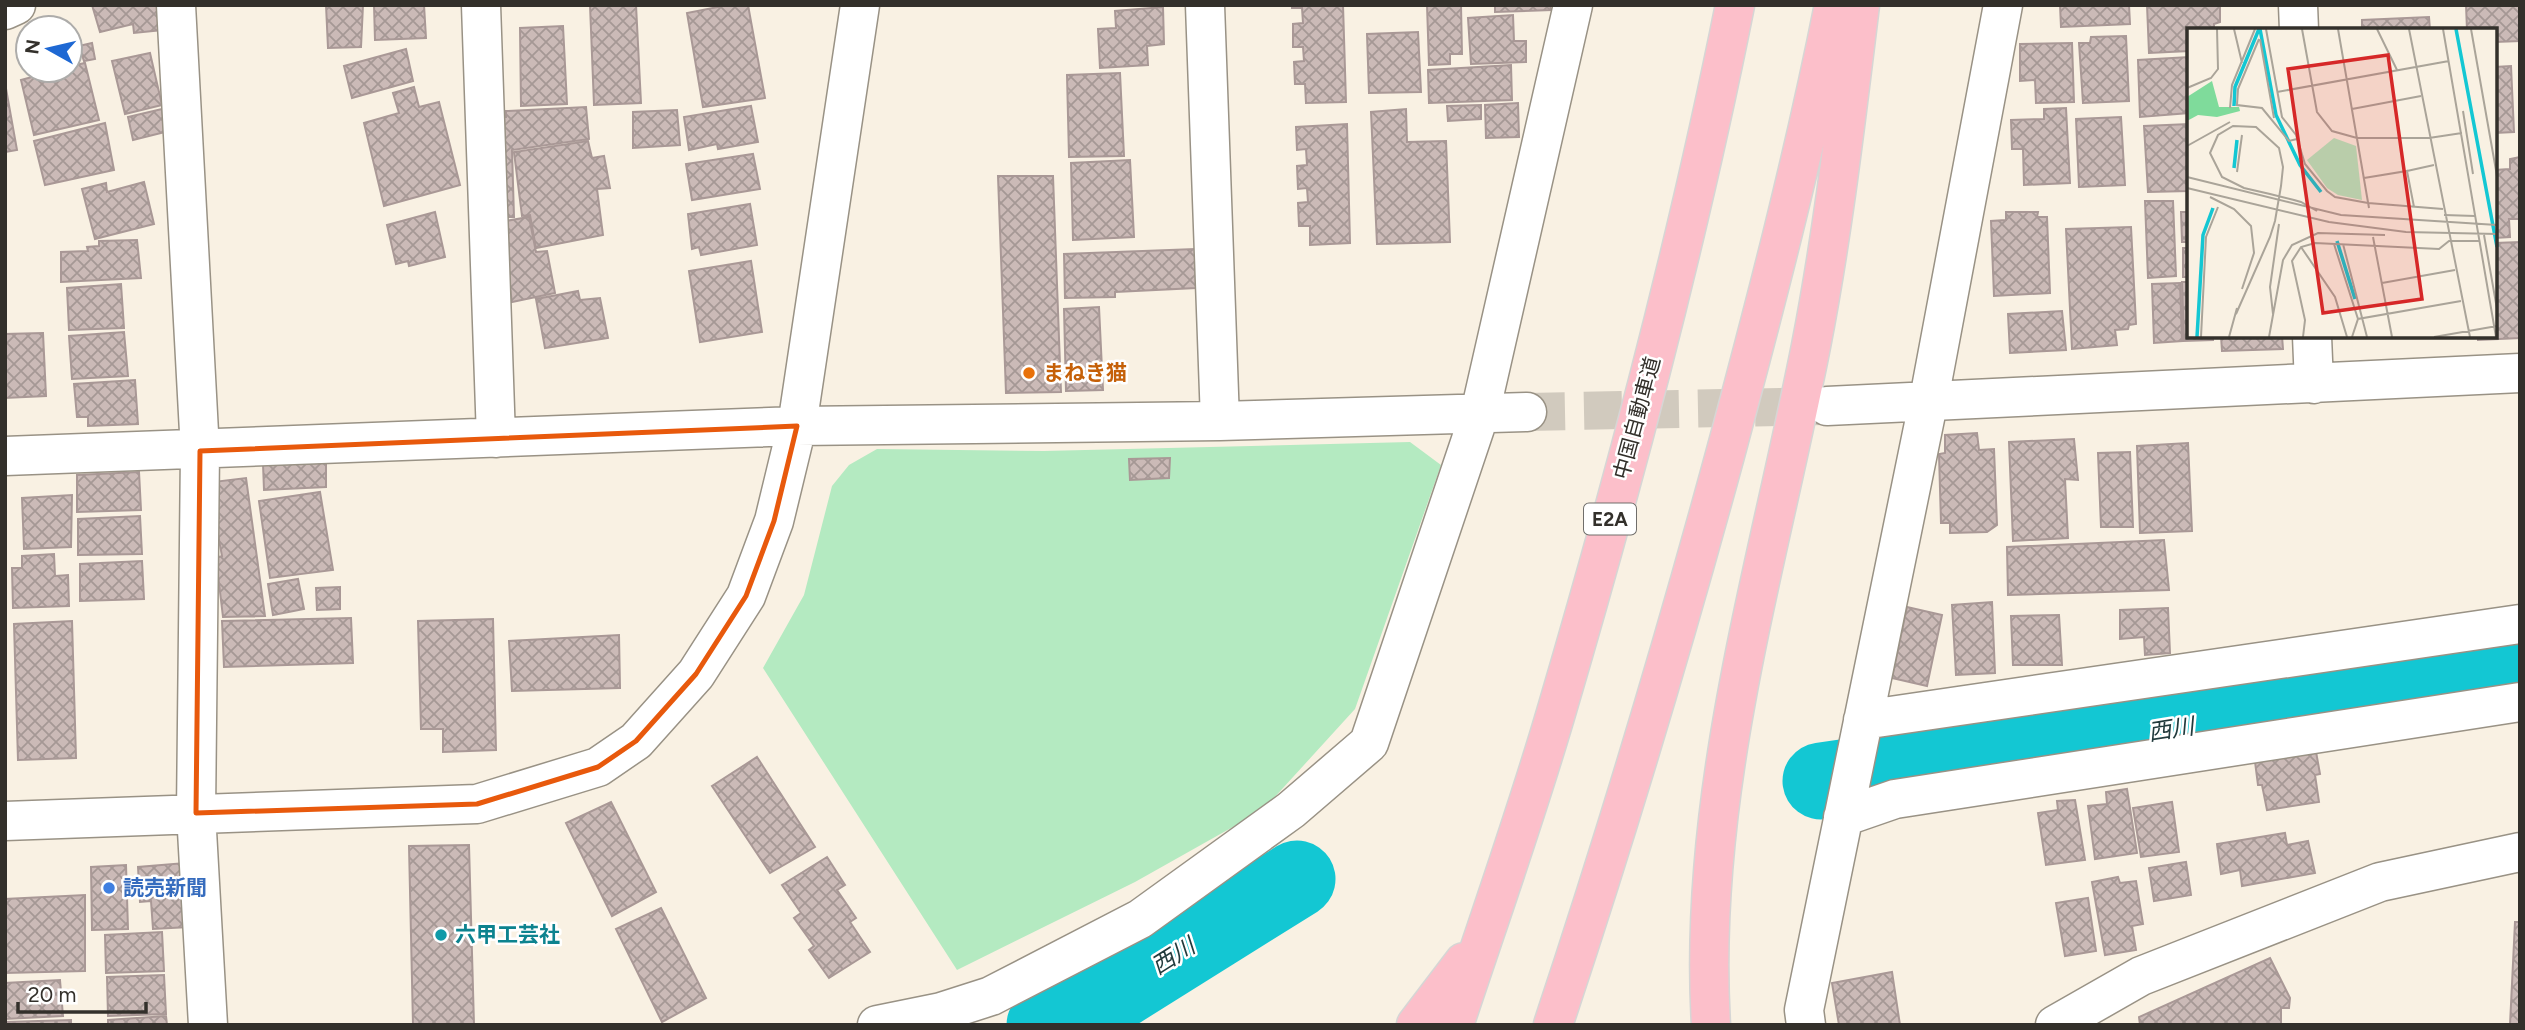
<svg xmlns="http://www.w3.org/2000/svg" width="2525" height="1030" font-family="Figtree,'Noto Sans JP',sans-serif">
<defs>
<pattern id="building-cross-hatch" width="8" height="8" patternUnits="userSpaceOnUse" patternTransform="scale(1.75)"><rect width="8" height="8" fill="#cbbab7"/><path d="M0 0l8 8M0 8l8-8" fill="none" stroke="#a59895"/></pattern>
</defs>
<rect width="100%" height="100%" fill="#f9f1e3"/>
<path fill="#b4eac1" d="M1410 442 1441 465 1355 709 1263 810 1135 882 957 970 763 668 804 595 832 486 849 465 877 449 1044 451Z"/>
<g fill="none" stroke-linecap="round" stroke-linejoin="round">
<path stroke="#13c7d3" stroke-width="77" d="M1821 781 2180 729 2520 663
M1045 1025 1110 996 1297 879"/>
</g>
<path fill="url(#building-cross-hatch)" stroke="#a99896" stroke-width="2" d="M92 5H159L162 30 134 33 133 24 100 32Z
M326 5H363L361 47 328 48Z
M374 5H424L426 38 375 40Z
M590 5H636L641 103 594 105Z
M728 5H748L765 98 703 107 687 13Z
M1292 5H1343L1346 102 1306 103 1305 84H1295L1294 62 1304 61 1303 47H1293V24L1303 23 1302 8H1292Z
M1427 5H1461L1462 54H1450V64L1429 65Z
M1495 5H1550L1551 10 1495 12Z
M2060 5H2129L2130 24 2061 27Z
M2147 5H2220V22L2214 24V30H2189V51L2149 53Z
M2466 5H2520V41L2495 42V30H2467Z
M1163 7 1164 44 1147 46 1148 65 1100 68 1098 29 1116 28 1115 11Z
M1513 15 1514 41H1526V62L1471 64 1468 18Z
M2429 17 2430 30H2362V20Z
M563 26 567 104 521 106 520 28Z
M1418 32 1421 92 1369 93 1367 34Z
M2126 36 2129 101 2083 103 2079 43H2090L2091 37Z
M92 43 95 59 84 61 79 46Z
M2072 43 2074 102 2036 103 2035 80 2020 81V44Z
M406 49 413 81 352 98 344 66Z
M150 53 162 105 125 114 112 61Z
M2189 57V113L2140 117 2138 60Z
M70 62 71 66 85 63 99 120 34 135 21 80 32 77 31 70H70Z
M1511 65 1512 100 1429 103 1428 70Z
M2511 66 2514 132 2495 133V67Z
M1120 73 1124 156 1069 157 1067 75Z
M5 83 17 150 5 152Z
M414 87 419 107 439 102 460 185 384 206 364 123 399 113 393 93Z
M1518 103 1519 137 1486 138 1485 105Z
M1481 105V119L1448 121 1447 106Z
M751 106 758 142 718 149 717 144 689 150 684 117Z
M586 107 589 139 512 150 514 217H500L497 117H506V111Z
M2066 108 2070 183 2024 185 2023 149H2012L2011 120 2044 119V109Z
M162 109 165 132 133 140 128 117Z
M1406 109 1407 142 1446 141 1450 242 1377 244 1371 112Z
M677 110 680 145 633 148V112Z
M2121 117 2125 185 2079 187 2076 119Z
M105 123 114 170 45 185 34 141Z
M1347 124 1350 243 1310 245V226H1299L1298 203 1308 202 1307 188 1298 189 1297 166 1307 165 1306 149 1297 150 1296 127Z
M2189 124V191L2148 192 2144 126Z
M588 141 592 158 604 156 610 188 597 189 603 235 536 248 530 215 522 216 514 152Z
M753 154 760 189 692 200 686 164Z
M2520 157V219H2509L2510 237 2495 238V170L2510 169V159Z
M1130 160 1134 237 1073 240 1071 163Z
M998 176H1053L1061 392 1006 393Z
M144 182 154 224 95 239 82 189 106 183 107 192Z
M2145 201H2173L2176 276 2148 278Z
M750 204 757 245 701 255 699 247 692 249 688 214Z
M435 212 445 257 409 266 408 261 396 264 387 225Z
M2006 212H2038L2037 217H2047L2050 293 1994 296 1991 221 2006 220Z
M2181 212H2189V242H2182Z
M529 217 536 252 547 251 555 293 512 302 500 222Z
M2131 227 2136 324 2129 325 2128 329 2115 330 2117 345 2072 349 2066 229Z
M137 240 141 278 61 282V252L88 251 87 247 99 246V241Z
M2520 242V338L2478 340V336H2495V243Z
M2183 248H2189V277H2183Z
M1195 249 1196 288 1115 292V297L1065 298 1064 254Z
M751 261 762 332 700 342 689 271Z
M2182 282H2189V336H2213V340L2184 341Z
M2180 283 2182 341 2154 343 2152 284Z
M121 284 124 328 69 330 67 288Z
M578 291 580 300 600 298 608 338 545 348 536 299Z
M1099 307 1103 390 1066 391 1064 309Z
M2062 311 2066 350 2010 353 2008 314Z
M124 332 128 376 72 379 69 336Z
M43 333 46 396 5 398V334Z
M2221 336H2282L2283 349 2222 351Z
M135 380 138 424 88 426V417H77L74 384Z
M1977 433 1979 450 1994 449 1997 525 1987 532 1950 533V523H1941L1939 454 1945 453V435Z
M2074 439 2078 480 2065 479 2068 538 2013 541 2009 442Z
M2188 443 2192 531 2140 533 2137 446Z
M2130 452 2133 527H2101L2098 453Z
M1170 458 1169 478 1130 480 1129 459Z
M326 461V487L264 490 263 464Z
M139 472 141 510 77 512V475Z
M246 478 265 616 223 617 216 558 222 556 215 518H219L213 482Z
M320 492 333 570 270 578 259 501Z
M72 495 71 547 24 549 22 498Z
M140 516 142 554 78 555V519Z
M2164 540 2169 590 2008 595 2007 547Z
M54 554 55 576 68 575 69 606 13 608 12 568H22V556Z
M142 561 144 599 80 601V564Z
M298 579 304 609 273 615 268 584Z
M340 587V609L317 610 316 588Z
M1992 602 1995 673 1956 675 1952 605Z
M1907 607 1942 615 1927 686 1892 678Z
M2168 608 2170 653 2145 655 2144 637 2120 639V610Z
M2059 615 2062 665H2013L2011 616Z
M351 618 353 663 224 667 222 621Z
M493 619 496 750 443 752V729H421L418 621Z
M72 621 76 758 18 760 14 624Z
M619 635 620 688 512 691 509 641Z
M2315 746 2320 774 2315 775 2319 802 2267 810 2262 785H2258L2254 754Z
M757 757 815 847 770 873 712 786Z
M2127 789 2137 853 2095 859 2088 806 2107 804 2106 792Z
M2075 800 2085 860 2046 865 2038 813 2058 810 2057 801Z
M611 802 656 892 612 916 566 823Z
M2172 802 2179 852 2141 857 2133 808Z
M2285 833 2287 845 2308 841 2315 873 2242 886 2240 870 2221 874 2217 844Z
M469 845 474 1025H413L409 846Z
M827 857 845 885 837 890 856 918 850 922 870 952 829 978 809 950 814 946 794 918 801 913 782 885Z
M2186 862 2191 895 2154 901 2149 868Z
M185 863 189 927 153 929 151 901 140 902 138 867Z
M126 865 128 929 92 930 91 867Z
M2118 877 2120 883 2136 881 2143 924 2132 926 2136 950 2105 955 2092 882Z
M85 895V971L5 973V899Z
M2088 898 2096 951 2065 956 2056 903Z
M661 908 706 998 662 1022 616 929Z
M2515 922H2520V1025H2510Z
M162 932 164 971 106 973 105 935Z
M2270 958 2290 998 2289 1008H2281V1025H2140L2139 1017Z
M1892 972 1900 1025H1839L1832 983Z
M164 975 166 1014 108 1016 107 977Z
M60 980 63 1016 5 1019V983Z
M166 1016 167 1025H108V1020Z
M71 1020V1025H6V1022Z"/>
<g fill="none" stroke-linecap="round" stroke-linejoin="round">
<path stroke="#d1cabe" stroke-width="38" stroke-dasharray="38 19" stroke-linecap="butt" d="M1527 412 1827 406"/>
<defs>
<path id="minor" d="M176 5 200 451 196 813 208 1025
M481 5 496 438
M1205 5 1220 421
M2298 5 2299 30
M5 10 16 5
M2312 336 2314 384
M1827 406 2520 373
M5 456 797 426 1220 421 1527 412
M1863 720 2520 624
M1843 817 1895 799 2520 702
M5 821 477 804 598 767 636 741 696 674 746 596 774 521 797 426 860 5
M877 1025 941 1012 991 996 1140 919 1291 810 1369 743 1480 413 1573 5
M1806 1025 1804 1010 1929 399 2003 5
M2055 1025 2141 976 2380 882 2520 852"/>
<path id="highway" d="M1416 1025 1464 962
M1454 1025C1489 919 1527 813 1558 706 1626 475 1688 241 1735 5
M1553 1025C1616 836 1673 646 1725 455 1765 306 1804 157 1834 5
M1711 1025C1697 794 1767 570 1811 346 1833 233 1846 119 1860 5"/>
</defs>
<use href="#minor" stroke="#999285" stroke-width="41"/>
<use href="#highway" stroke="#d6d6d5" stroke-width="41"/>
<use href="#minor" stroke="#fff" stroke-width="38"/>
<use href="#highway" stroke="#fcbfca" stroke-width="38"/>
</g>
<path fill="none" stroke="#e8590c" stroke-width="5" stroke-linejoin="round" d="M797 426 774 521 746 596 696 674 636 741 598 767 477 804 196 813 200 451Z"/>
<circle fill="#e8710a" stroke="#fff" stroke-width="2.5" cx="1029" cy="373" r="7"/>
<circle fill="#3f7fe0" stroke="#fff" stroke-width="2.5" cx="109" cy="888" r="7"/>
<circle fill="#0f9aa8" stroke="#fff" stroke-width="2.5" cx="441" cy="935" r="7"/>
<g text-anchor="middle" stroke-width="5" stroke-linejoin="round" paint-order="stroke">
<rect fill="#fff" stroke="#706e6b" stroke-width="2" x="1584" y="503.5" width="52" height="31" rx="5"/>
<g font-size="19" font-weight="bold" fill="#33302b">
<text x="1610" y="526">E2A</text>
</g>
<g font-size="21" font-weight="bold" fill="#c56008" stroke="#fff" text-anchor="start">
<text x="1043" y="380">まねき猫</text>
</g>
<g font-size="21" fill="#33302b" stroke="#fff">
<text transform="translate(1637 418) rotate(-75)" y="7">中国自動車道</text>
</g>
<g font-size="21" font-weight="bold" fill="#366cbe" stroke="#fff" text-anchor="start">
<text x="123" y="895">読売新聞</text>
</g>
<g font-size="21" font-weight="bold" fill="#0d838f" stroke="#fff" text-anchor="start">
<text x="455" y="942">六甲工芸社</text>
</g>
<g font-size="23" font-style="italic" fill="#223b3d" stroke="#fff">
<text transform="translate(2171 729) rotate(-9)" y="8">西川</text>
<text transform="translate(1173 956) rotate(-32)" y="8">西川</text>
</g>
</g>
<g transform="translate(2187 28)">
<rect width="310" height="310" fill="#f9f1e3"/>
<path d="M25 53 32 79H52L53 83 30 89 11 87 0 93V69Z" fill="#7fdb9b"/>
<path d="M147 110 169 118 175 172 151 167 140 160 120 132Z" fill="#b4eac1"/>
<path fill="none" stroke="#13c7d3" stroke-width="3.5" d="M73 1 89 87 113 137 134 164M269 1 310 219M47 78 48 59 72 1M47 140 50 112M150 213 168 271M10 309 16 207 26 180"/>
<path fill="none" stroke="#aaa499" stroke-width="2" d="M47 1 55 35M79 1 95 89 109 107 118 136 140 163 148 169 181 175 256 181M115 1 130 84 145 103 170 110H242L275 105M151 1 182 180M190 1 210 42M222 1 283 309M256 1 309 309M284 1 310 148M72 11 51 61 50 77 75 80 102 113 110 111M73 11 87 90M0 60 24 50 31 41 30 1M90 64 262 33M43 80 45 57 68 1M165 81 234 68M276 83 286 146M0 118 43 94M220 143 247 137M50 144 55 107M0 149 154 187 310 197M177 150 220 143 227 179M0 160 142 194 219 204 310 206M23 169 47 181 64 198 67 225 55 261M257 187 288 188M297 207 310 281M186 209 205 309M147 216 171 291M156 216 180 309M114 219 148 269 160 309M195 255 268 242M49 286 83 209 88 193 94 158 96 139 92 120 69 99 46 98 31 107 23 125 35 149 57 160 83 166 107 172 114 174 130 183M86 286 83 259 92 196M14 309 19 209 31 179M42 309 50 280M82 309 96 232 105 217 131 205 198 207M116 309 118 292 105 233 114 219 128 215 252 221 262 213H292M165 309 171 291 274 273M247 309 310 298"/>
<path fill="#d62828" fill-opacity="0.15" stroke="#d62828" stroke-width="3.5" d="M201 27 235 271 136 285 101 41Z"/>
<rect width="310" height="310" fill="none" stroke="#33302b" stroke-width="3.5"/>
</g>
<rect width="2525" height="1030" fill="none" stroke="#33302b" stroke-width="14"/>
<g transform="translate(49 49) rotate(278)"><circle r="33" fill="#ffffff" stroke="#adacaa" stroke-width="2"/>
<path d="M0-5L12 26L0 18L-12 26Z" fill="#1e68d3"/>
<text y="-10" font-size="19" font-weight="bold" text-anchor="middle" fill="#33302b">N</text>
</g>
<path d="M18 1002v10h128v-10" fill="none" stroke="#33302b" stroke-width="3.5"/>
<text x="28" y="1002" font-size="21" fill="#33302b" stroke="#ffffff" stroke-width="5" paint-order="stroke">20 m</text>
</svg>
